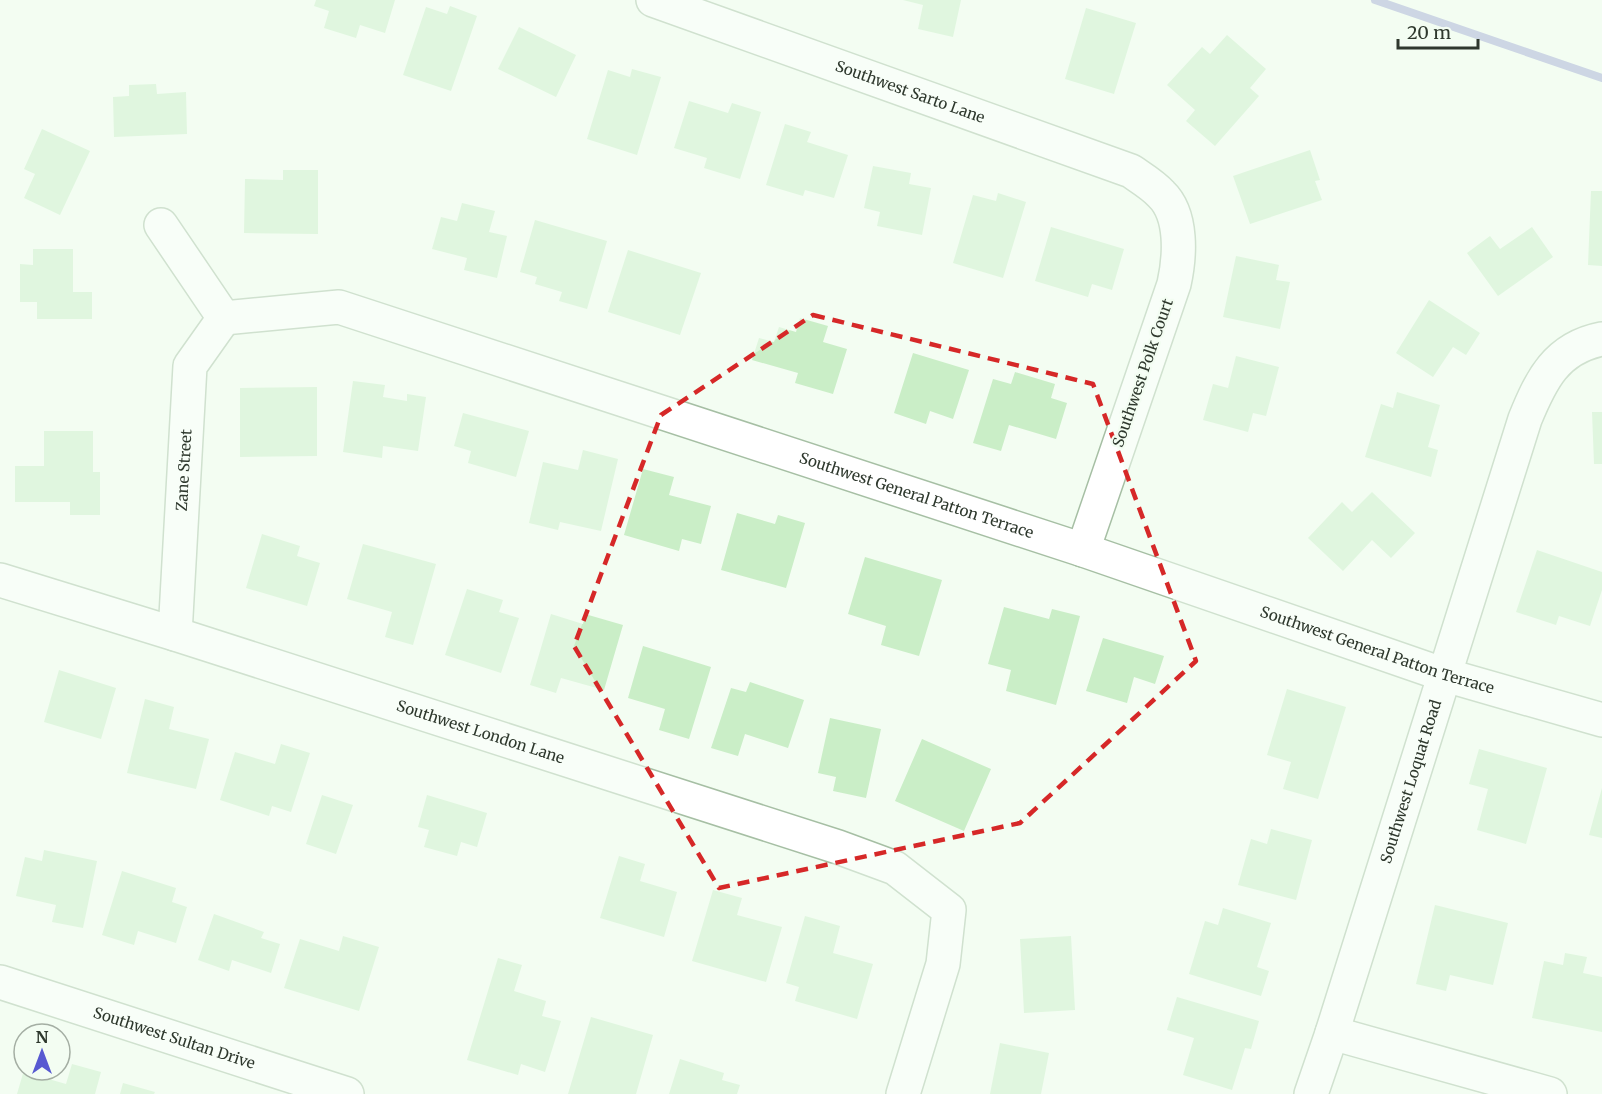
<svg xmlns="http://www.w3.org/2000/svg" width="1602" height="1094" font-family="Merriweather,serif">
<rect width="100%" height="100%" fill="#f3fdf2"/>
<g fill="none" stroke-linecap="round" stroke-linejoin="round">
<path stroke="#9fa6d2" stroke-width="8" d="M1375 0 1602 78"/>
</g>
<path fill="#caeec7" d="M316 0H395L385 33 360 25 356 38 324 28 329 11 314 6Z
M903 0H961L953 37 918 29 923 5Z
M450 6 477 16 451 91 403 75 426 7 447 14Z
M1086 8 1136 23 1114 94 1065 79Z
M519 27 576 55 556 97 498 69Z
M1227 35 1266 69 1250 88 1259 96 1215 146 1186 121 1195 110 1167 85 1202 47 1210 54Z
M632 69 661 77 637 155 587 139 608 70 630 77Z
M156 84 157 94 186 92 187 134 114 137 113 97 129 96V85Z
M689 101 728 113 732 103 761 112 740 179 704 168 707 158 674 148Z
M785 124 811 132 807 142 848 155 834 198 805 190 803 196 766 185Z
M42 129 90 151 60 215 24 198 35 174 24 169Z
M1310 150 1320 180 1315 181 1322 200 1250 224 1233 176Z
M873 166 911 173 909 184 931 188 922 235 877 226 880 212 864 208Z
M283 170H318V234L244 233 245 179 283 180Z
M1591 191H1602V266L1588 265Z
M998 193 1026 202 1003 278 953 263 973 195 996 201Z
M462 203 495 211 489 232 507 236 497 278 464 270 467 258 432 249 441 217 457 221Z
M535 220 607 241 587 309 559 301 562 292 535 284 537 277 520 272Z
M1051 227 1124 249 1112 290 1092 284 1088 297 1035 281Z
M1532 227 1553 257 1498 296 1467 253 1490 236 1500 249Z
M33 249H73V292H92V319H37V302H20V264L33 265Z
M628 250 701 273 680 335 608 312Z
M1236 256 1279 265 1276 280 1290 282 1280 329 1223 317Z
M1429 300 1480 333 1466 355 1453 347 1433 377 1396 353Z
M800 318 828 326 823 342 847 349 833 394 795 383 798 373 752 360 759 338 774 342 779 327 796 332Z
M913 353 969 370 953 419 930 411 926 424 894 413Z
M1236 356 1279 367 1266 416 1253 413 1248 432 1203 420 1213 384 1228 388Z
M1015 372 1055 384 1051 398 1067 403 1056 439 1009 425 1001 451 973 443 993 379 1011 384Z
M353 381 385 385 383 397 407 401V394L426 397 418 451 383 446 382 458 343 452Z
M317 387V456L240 457V388Z
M1397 392 1440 405 1428 447 1438 450 1431 477 1365 457 1381 404 1393 408Z
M1592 412H1602V464H1594Z
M463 413 529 431 516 477 468 463 471 451 454 446Z
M44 431H93V472H100V515H70V502H15V466H44Z
M583 450 618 459 601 531 560 522 558 530 529 523 543 462 578 470Z
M643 469 674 477 669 495 711 506 701 544 682 539 679 551 624 535Z
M1372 492 1415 533 1391 558 1372 540 1343 571 1308 538 1342 502 1352 512Z
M737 513 775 524 778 515 805 523 786 588 721 570Z
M262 534 300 546 297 556 320 563 307 606 246 588Z
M363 544 436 564 413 645 385 637 392 612 347 599Z
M1537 550 1602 572V590L1590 626 1559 616 1556 625 1516 612Z
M865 557 942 580 919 656 881 645 886 626 848 614Z
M467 589 503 600 499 612 519 618 501 673 445 655Z
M1004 607 1049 619 1052 609 1080 616 1056 705 1006 691 1011 670 988 664Z
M551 614 583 624 585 614 623 625 604 690 561 678 556 693 530 685Z
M1103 638 1164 656 1155 684 1134 677 1127 703 1086 691Z
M643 646 711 667 689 739 659 730 665 709 628 698Z
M59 670 116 688 101 739 44 722Z
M750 682 804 700 788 748 745 734 738 756 711 748 731 688 746 692Z
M1287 689 1346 707 1318 799 1283 789 1291 762 1267 755Z
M145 699 174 707 169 729 209 739 196 789 127 773Z
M830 718 881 729 866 798 833 791 836 777 818 773Z
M922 739 991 769 964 831 895 801Z
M281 744 310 753 291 812 272 806 269 816 220 800 235 752 275 764Z
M1479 749 1547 768 1526 844 1477 830 1488 789 1469 784Z
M1602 788V838L1589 835Z
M322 795 353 805 336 854 306 844Z
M427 795 487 813 477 847 461 842 457 856 424 847 429 830 418 827Z
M1271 829 1312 840 1296 900 1238 885 1251 839 1267 844Z
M44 850 97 861 83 928 52 922 56 905 16 896 25 857 42 861Z
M619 856 645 864 640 881 677 892 664 937 600 918Z
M122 871 176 888 172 902 187 907 176 943 138 931 134 945 102 935Z
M713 890 742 898 737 915 782 927 766 982 692 961Z
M1435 905 1508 923 1493 985 1450 975 1446 991 1416 984Z
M1223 908 1271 923 1257 967 1269 971 1261 996 1189 974 1205 921 1218 925Z
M214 914 264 932 261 938 280 944 271 973 232 960 229 971 198 960Z
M805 916 840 926 833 953 873 964 857 1019 795 1001 799 987 786 983Z
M343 936 379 947 359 1011 284 988 300 939 339 951Z
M1071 936 1075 1010 1024 1013 1020 939Z
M1565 953 1587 957 1583 973 1602 977V1032L1532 1018 1544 961 1563 965Z
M498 958 522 965 514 991 546 1001 542 1016 561 1021 545 1072 521 1064 518 1075 467 1060Z
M1177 997 1259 1021 1251 1049 1245 1048 1232 1090 1183 1075 1194 1038 1167 1030Z
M591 1017 653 1035 636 1094H568Z
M1000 1043 1049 1053 1041 1094H990Z
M680 1059 724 1073 722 1080 740 1085 737 1094H669Z
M72 1064 101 1072 95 1094H17L24 1070H47L45 1078 66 1084Z
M123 1083 155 1092 154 1094H120Z"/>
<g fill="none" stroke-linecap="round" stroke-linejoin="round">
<defs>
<g id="minor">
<path id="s1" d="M653 0 1131 171C1141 178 1153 185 1161 194 1183 215 1180 257 1174 284L1083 550"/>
<path d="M161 225 224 318"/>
<path id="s2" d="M224 318 339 307 1083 550 1445 675 1602 720"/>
<path id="s3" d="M0 580 175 634 838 847 895 868 949 910 943 964 903 1094"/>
<path id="s4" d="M175 634 190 366 224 318"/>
<path id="s5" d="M0 982 347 1094"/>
<path d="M1332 1033 1550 1094"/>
<path id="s6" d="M1311 1094 1332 1033 1525 419C1541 380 1556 348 1602 339"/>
</g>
</defs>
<use href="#minor" stroke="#a6bfa4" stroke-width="36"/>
<use href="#minor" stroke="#fff" stroke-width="33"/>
</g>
<path d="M0 0H1602V1094H0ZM813 315 1093 384 1196 661 1020 823 719 888 574 646 661 415Z" fill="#f3fdf2" fill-opacity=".55" fill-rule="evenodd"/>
<path fill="none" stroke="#d62828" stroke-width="4.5" stroke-dasharray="12 8" stroke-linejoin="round" d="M813 315 1093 384 1196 661 1020 823 719 888 574 646 661 415Z"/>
<g text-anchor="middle" stroke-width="4.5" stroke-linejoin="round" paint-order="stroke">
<g font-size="15" fill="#2e382d" stroke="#f3fdf2">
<text dy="5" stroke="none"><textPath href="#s1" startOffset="273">Southwest Sarto Lane</textPath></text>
<text transform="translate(1143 373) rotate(-71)" y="5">Southwest Polk Court</text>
<text dy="5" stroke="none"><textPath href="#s4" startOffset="164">Zane Street</textPath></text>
<text dy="5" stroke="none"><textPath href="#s2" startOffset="723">Southwest General Patton Terrace</textPath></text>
<text dy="5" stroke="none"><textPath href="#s2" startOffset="1209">Southwest General Patton Terrace</textPath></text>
<text dy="5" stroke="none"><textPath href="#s3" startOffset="504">Southwest London Lane</textPath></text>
<text dy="5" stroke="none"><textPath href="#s6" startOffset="328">Southwest Loquat Road</textPath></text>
<text dy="5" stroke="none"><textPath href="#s5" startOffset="183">Southwest Sultan Drive</textPath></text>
</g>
</g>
<g transform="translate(42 1052)"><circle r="28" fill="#f3fdf2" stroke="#a4aea3" stroke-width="1.5"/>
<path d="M0-4.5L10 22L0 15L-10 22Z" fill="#5759d1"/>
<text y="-9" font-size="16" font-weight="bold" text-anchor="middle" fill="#2e382d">N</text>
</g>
<path d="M1398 39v9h80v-9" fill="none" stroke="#2e382d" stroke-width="3"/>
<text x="1407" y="39" font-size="18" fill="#2e382d" stroke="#f3fdf2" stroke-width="4.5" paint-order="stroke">20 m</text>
</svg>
